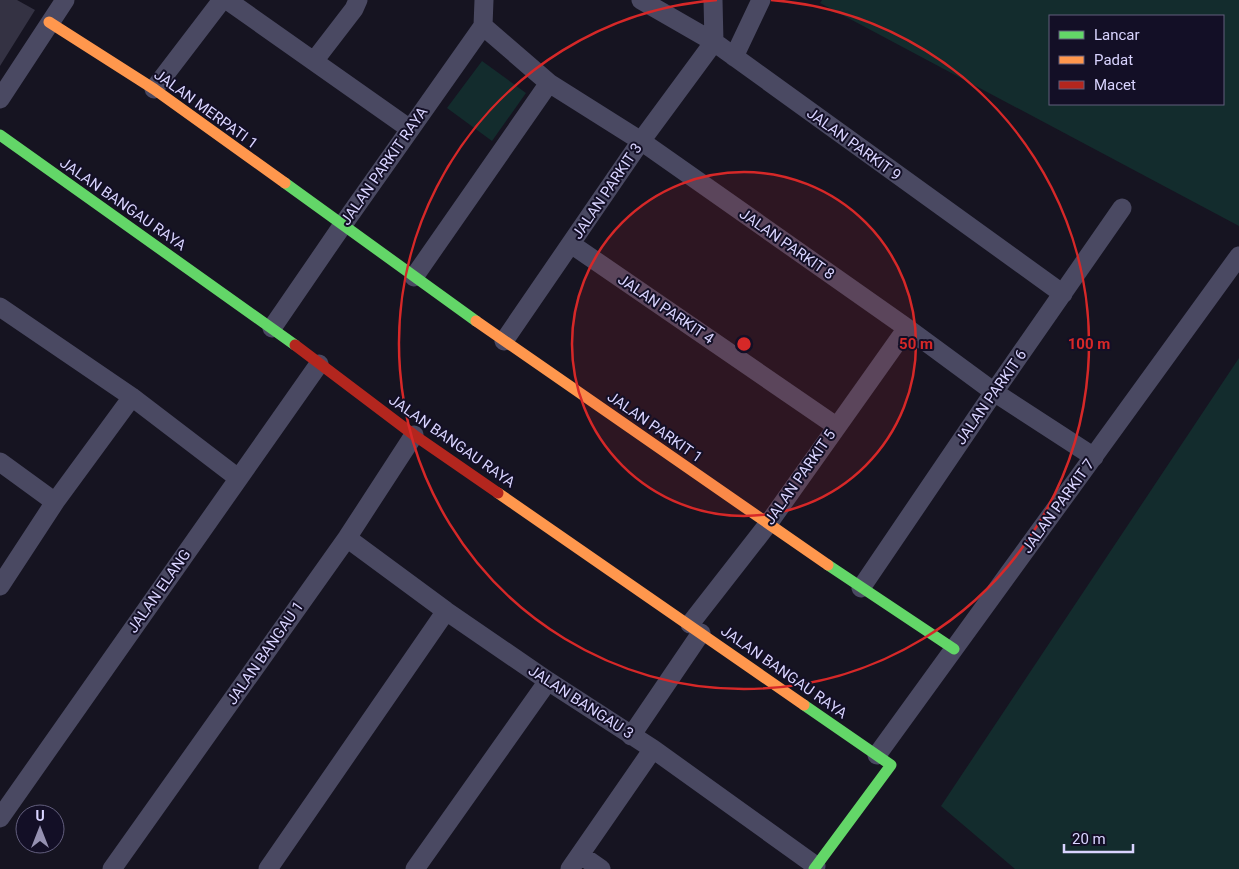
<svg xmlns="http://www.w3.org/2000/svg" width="1239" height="869" font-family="Roboto,sans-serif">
<rect width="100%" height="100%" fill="#161421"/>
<path fill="#132c2d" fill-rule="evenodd" d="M822 0H1239V226L820 3ZM1223 16V104H1050V16Z
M482 61 526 93 492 141 447 108Z
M1239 358V869H1015L941 806Z"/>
<path fill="#343243" d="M0 0H17L35 10 0 66Z"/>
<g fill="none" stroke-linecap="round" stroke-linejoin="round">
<path stroke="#4a4962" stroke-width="19" d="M227 0 410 129
M641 0 714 42 1063 294
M483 26 549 83 641 141 907 328 994 392 1094 457
M734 57 761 0
M314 61 354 9 358 0
M154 89 222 0
M0 99 65 0
M571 244 836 426
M414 277 549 83
M0 307 132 397 238 478
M272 328 342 226 483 26 484 0
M504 341 641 141 714 42 713 0
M0 462 55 502
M347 538 446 611 548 681 653 749 816 866
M0 586 55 502 132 397
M861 588 994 392 1122 208
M690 624 768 524 907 328
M631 736 701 633
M877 755 1239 256
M0 818 319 364
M581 855 601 869
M112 869 347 538 414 435
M268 869 446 611
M415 869 548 681
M570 869 653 749"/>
<path stroke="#63d668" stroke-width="11" d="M0 135 295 345
M285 183 476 321
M828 565 954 649
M804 705 891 765 814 869"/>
<path stroke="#ff974d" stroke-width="11" d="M49 22 154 89 285 183
M476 321 828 565
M498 493 804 705"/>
<path stroke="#b3261e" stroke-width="11" d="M295 345 414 435 498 493"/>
</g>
<circle cx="744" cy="344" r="172" fill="#d62828" fill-opacity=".12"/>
<g fill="none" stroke="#d62828" stroke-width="2.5">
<circle cx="744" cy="344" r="172"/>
<path d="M771 0A345 345 0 1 1 717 0"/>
</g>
<g text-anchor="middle" stroke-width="4" stroke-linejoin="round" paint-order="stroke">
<g font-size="15" fill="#d9d4ff" stroke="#130f26">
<text transform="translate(206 109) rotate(36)" y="5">JALAN MERPATI 1</text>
<text transform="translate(854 144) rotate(36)" y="5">JALAN PARKIT 9</text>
<text transform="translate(384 166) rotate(-55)" y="5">JALAN PARKIT RAYA</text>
<text transform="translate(607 191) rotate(-56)" y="5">JALAN PARKIT 3</text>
<text transform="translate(123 204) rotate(35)" y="5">JALAN BANGAU RAYA</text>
<text transform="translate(787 244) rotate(35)" y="5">JALAN PARKIT 8</text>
<text transform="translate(666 309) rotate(34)" y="5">JALAN PARKIT 4</text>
<text transform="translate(991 397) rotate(-55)" y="5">JALAN PARKIT 6</text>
<text transform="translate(655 427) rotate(35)" y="5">JALAN PARKIT 1</text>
<text transform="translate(452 441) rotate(35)" y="5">JALAN BANGAU RAYA</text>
<text transform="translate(800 477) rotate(-55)" y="5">JALAN PARKIT 5</text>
<text transform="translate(1058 506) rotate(-54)" y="5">JALAN PARKIT 7</text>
<text transform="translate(159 591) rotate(-55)" y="5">JALAN ELANG</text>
<text transform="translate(265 653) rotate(-55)" y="5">JALAN BANGAU 1</text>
<text transform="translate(784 672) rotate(35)" y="5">JALAN BANGAU RAYA</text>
<text transform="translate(581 702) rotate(33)" y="5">JALAN BANGAU 3</text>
</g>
</g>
<circle cx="744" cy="344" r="8" fill="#d62828" stroke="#130f26" stroke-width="2.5"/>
<g font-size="15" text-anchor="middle" font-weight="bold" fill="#d62828" stroke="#130f26" stroke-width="4" stroke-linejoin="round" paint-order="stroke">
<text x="916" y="349">50 m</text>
<text x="1089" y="349">100 m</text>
</g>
<rect x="1049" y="15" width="175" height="90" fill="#130f26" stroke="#625e7d"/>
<rect x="1059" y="31" width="25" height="8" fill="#63d668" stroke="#625e7d"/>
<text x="1094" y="40" font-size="15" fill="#d9d4ff">Lancar</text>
<rect x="1059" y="56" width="25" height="8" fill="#ff974d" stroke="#625e7d"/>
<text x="1094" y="65" font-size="15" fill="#d9d4ff">Padat</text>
<rect x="1059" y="81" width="25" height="8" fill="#b3261e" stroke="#625e7d"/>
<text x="1094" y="90" font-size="15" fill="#d9d4ff">Macet</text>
<g transform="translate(40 829)"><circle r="24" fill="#130f26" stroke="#625e7d"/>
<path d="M0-4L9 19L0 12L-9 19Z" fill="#9591b1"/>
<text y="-8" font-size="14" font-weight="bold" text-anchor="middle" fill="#d9d4ff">U</text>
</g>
<path d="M1064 844v8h69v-8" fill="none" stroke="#d9d4ff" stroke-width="2.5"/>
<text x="1072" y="844" font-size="15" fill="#d9d4ff" stroke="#130f26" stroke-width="4" paint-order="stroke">20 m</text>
</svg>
